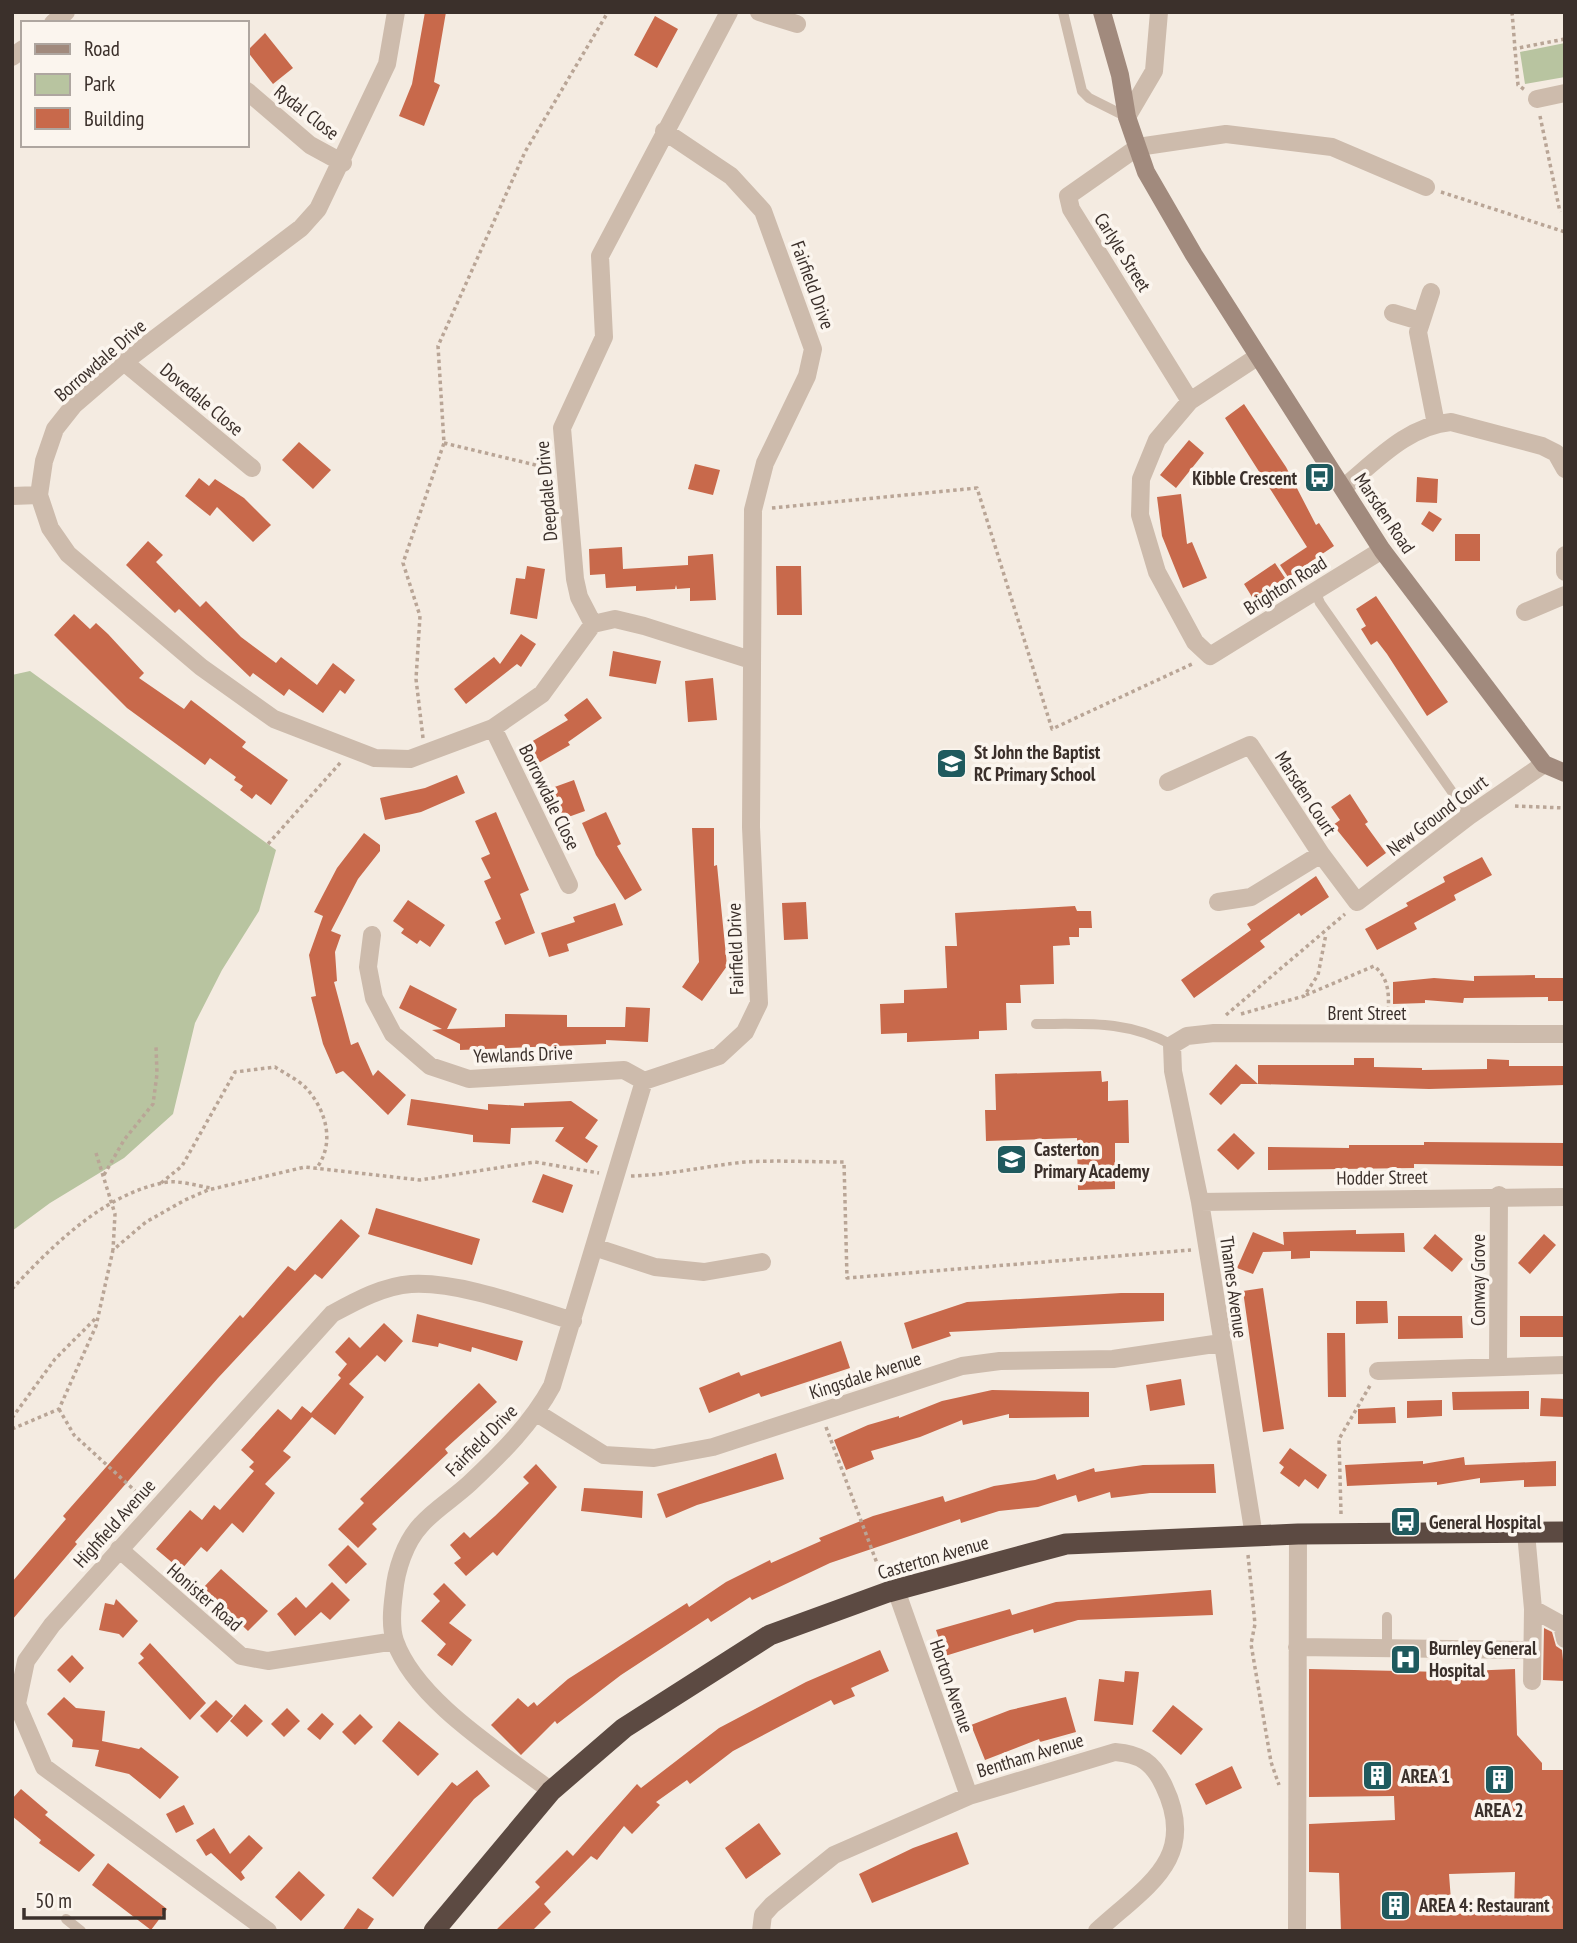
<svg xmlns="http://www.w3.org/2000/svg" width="1577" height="1943" font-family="'PT Sans Narrow',sans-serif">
<rect width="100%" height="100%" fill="#f4ebe1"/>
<path fill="#b8c4a0" d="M1565 43V77L1525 84 1520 52Z
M30 671 276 850 259 911 222 970 195 1023 173 1114 124 1158 50 1203 12 1231V675Z"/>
<path fill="#c8694b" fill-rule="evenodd" d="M425 12H446L434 82 440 85 424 126 399 116 412 84Z
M655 16 678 29 657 68 634 55Z
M265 33 293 68 273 84 247 51Z
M1244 404 1286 467 1316 525 1319 523 1334 546 1288 577 1280 565 1307 547 1225 418Z
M1189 440 1204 453 1176 488 1160 475Z
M299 442 331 470 313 489 282 460Z
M695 464 720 470 713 495 688 489Z
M1417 477 1438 479 1437 503 1416 502Z
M199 478 209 486 215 479 244 498 271 525 253 542 217 507 210 516 185 496Z
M1181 494 1187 544 1192 542 1207 578 1183 588 1162 536 1157 497Z
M1429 511 1442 519 1433 532 1421 524Z
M1455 534H1480V561H1455Z
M148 541 163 555 156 562 200 607 206 601 241 637 276 663 281 657 317 685 333 663 355 680 345 694 340 690 323 713 289 689 284 696 253 673 250 677 179 609 175 613 126 565Z
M622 547 623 569 688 565V556L713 554 716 600 690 601V588L677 589 676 585 675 589 636 591V586L606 588 605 574 590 575 589 549Z
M1275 563 1289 584 1257 605 1244 584Z
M527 566 545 569 537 619 510 614 516 578 525 579Z
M776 566H801L802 615H777Z
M1376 596 1448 702 1427 716 1387 654 1377 641 1371 645 1361 629 1366 626 1356 609Z
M74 614 90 629 96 623 108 634 144 673 139 678 184 709 191 700 246 742 242 747 288 780 271 805 256 794 252 799 240 790 243 786 234 780 236 777 210 758 205 765 127 708 54 635Z
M521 634 536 644 521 667 517 664 466 704 454 689 494 657 500 664Z
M613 651 661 661 656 684 609 676Z
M713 678 717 720 688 722 685 681Z
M587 698 602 718 568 742 570 745 537 764 526 745 568 720 564 715Z
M457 775 465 793 421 812 385 820 380 798 425 788Z
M574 780 585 811 560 820 549 789Z
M1350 794 1368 822 1365 824 1386 853 1367 867 1333 825 1340 820 1331 807Z
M496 812 529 890 520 894 535 933 505 945 495 922 501 919 484 881 491 878 481 858 490 854 475 821Z
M606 812 621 844 617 846 642 890 625 900 596 855 582 823Z
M692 828H714V866L717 865 727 966 702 1001 682 987 699 962Z
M364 833 380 845V851L358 879 331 931 341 935 335 952 337 981 334 982 351 1045 358 1042 373 1076 378 1070 406 1095 388 1115 343 1071 336 1074 323 1044 311 997 316 996 309 955 323 916 314 912 337 868Z
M1482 857 1492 875 1454 895 1456 900 1414 923 1417 929 1377 950 1365 929 1408 906 1406 903 1445 882 1443 877Z
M1316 876 1329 897 1301 916 1299 913 1260 941 1265 947 1194 998 1181 980 1251 930 1247 924Z
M408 900 445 925 430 947 420 940 417 944 401 933 404 929 393 921Z
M806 902 808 939 784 940 782 903Z
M615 903 623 925 567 944 569 951 549 957 541 933 575 922 573 917Z
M1075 906 1077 911H1091L1092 928H1079V937H1069L1070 945 1053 946 1054 984 1020 985 1021 1003H1006L1007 1030 979 1031V1039L907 1042V1033L881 1034 880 1004 904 1003V990L947 988 945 946H957L955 913Z
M1535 975V978H1565V1001H1548V997L1464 998 1463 1003 1425 1000V1003L1393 1004V982L1434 978 1474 981V976Z
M410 985 457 1009 447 1029 505 1027V1014L567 1015V1027H625L626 1007 650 1008 648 1042 606 1040V1044L460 1050V1044L432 1030 442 1029 399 1008Z
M1354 1058H1374V1067L1422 1068V1070L1487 1069V1059L1509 1060V1066H1565V1085L1429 1089 1258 1084V1065H1354Z
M1236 1064 1258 1084H1241L1221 1105 1209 1094Z
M1101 1071 1102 1082 1108 1081V1101L1128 1100 1129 1143H1115V1189L1078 1190 1077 1138 986 1141 985 1110H996L995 1074Z
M411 1099 488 1110V1104L524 1106V1103L571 1101 598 1120 585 1138 598 1146 587 1163 555 1141 564 1127 511 1128 510 1144 473 1142V1135L407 1125Z
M1234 1133 1255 1153 1238 1170 1217 1150Z
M1424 1142 1565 1143V1166L1414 1164V1168L1268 1170V1147L1349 1148V1145H1424Z
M543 1174 573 1185 563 1213 532 1202Z
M376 1208 480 1239 472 1265 368 1234Z
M341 1219 360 1236 322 1279 315 1274 218 1378 75 1542 77 1544 12 1620V1582L66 1519 63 1516 240 1315 243 1318 288 1266 295 1271Z
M1356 1230V1234L1404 1233 1405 1252 1310 1251V1258L1291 1259V1251L1263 1252 1253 1274 1237 1268 1253 1232 1284 1245 1283 1232Z
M1435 1234 1463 1259 1452 1272 1423 1248Z
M1544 1234 1556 1245 1530 1274 1518 1263Z
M1263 1288 1284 1429 1263 1432 1243 1291Z
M1121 1293H1164V1321L949 1332 951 1336 912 1349 904 1323 967 1302Z
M1356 1301H1387L1388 1323 1356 1324Z
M417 1314 523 1341 517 1361 472 1347 471 1352 439 1343 438 1347 412 1342Z
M1398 1316H1462L1463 1338 1398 1339Z
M1520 1316H1565V1337H1520Z
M384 1323 403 1341 385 1362 377 1355 349 1384 364 1397 335 1435 312 1417 283 1451 291 1457 265 1484 275 1493 243 1533 232 1523 207 1552 201 1547 181 1570 156 1549 190 1510 202 1520 214 1505 220 1510 254 1471 249 1467 254 1462 241 1450 278 1409 291 1420 302 1406 311 1413 341 1378 338 1375 347 1364 335 1352 349 1337 360 1348Z
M1327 1333H1345L1346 1397H1328Z
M841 1341 850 1368 761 1397 759 1393 709 1413 699 1388 739 1372 741 1376Z
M1181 1379 1185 1405 1150 1411 1146 1385Z
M479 1383 497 1402 445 1449 448 1453 372 1524 377 1529 358 1548 338 1529 364 1503 360 1499Z
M992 1390 1089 1392V1417L1009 1418V1414L963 1425 962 1420 920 1437 871 1451 874 1459 846 1470 834 1440 868 1425 899 1416V1418L942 1401Z
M1529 1391V1409L1453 1410 1452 1392Z
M1541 1398 1565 1399V1417L1540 1416Z
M1442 1400V1416L1407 1418V1401Z
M1395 1407 1396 1423 1358 1424V1409Z
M1290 1448 1327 1475 1318 1489 1305 1479 1299 1487 1280 1473 1284 1467 1279 1463Z
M776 1453 784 1479 697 1505 666 1518 657 1494Z
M1464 1457 1465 1465 1556 1461V1486L1524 1487V1480L1480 1483V1478L1437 1485V1482L1347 1486 1345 1465 1423 1461V1464Z
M536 1464 557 1487 497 1556 493 1552 466 1576 454 1563 461 1558 450 1545 464 1532 470 1538 495 1516 529 1483 523 1477Z
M1214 1464 1216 1493H1150L1111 1498 1110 1492 1078 1502 1076 1495 1038 1507 999 1511 961 1523 960 1519 830 1563 752 1600 750 1597 711 1622 708 1618 621 1675 557 1724 555 1721 521 1755 491 1725 518 1698 528 1707 534 1702 537 1706 568 1679 687 1603 689 1607 726 1582 770 1560 771 1563 821 1541 819 1538 873 1516 943 1496 945 1502 994 1486 1035 1480 1055 1474 1057 1480 1094 1468 1095 1472 1143 1465Z
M584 1488 643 1491 642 1518 581 1511Z
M348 1545 367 1564 346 1584 328 1565Z
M221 1569 268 1611 248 1631 203 1588Z
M332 1582 350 1600 330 1620 321 1612 295 1636 277 1614 296 1597 306 1608Z
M444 1583 466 1605 449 1623 472 1640 452 1666 437 1655 446 1644 421 1621 440 1601 433 1594Z
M1211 1590 1213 1615 1078 1620 1034 1633 1033 1629 945 1656 936 1630 1010 1609 1012 1615 1056 1602Z
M116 1599 138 1621 123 1638 119 1634 99 1630 105 1603 114 1605Z
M1544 1628 1552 1632 1556 1646 1562 1650 1565 1681 1543 1680Z
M150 1643 206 1703 190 1720 138 1663 144 1658 140 1654Z
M880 1650 889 1671 851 1688 855 1696 834 1705 831 1700 788 1722 733 1751 690 1784 687 1780 656 1802 660 1805 632 1834 624 1826 597 1860 591 1856 544 1904 551 1912 532 1931H495L540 1887 535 1882 567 1850 573 1856 637 1784 641 1788 719 1728 806 1682Z
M72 1655 84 1668 70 1683 57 1670Z
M1309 1669 1444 1672 1515 1669 1517 1735 1542 1763V1770H1565V1931H1341L1339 1873 1309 1872V1824L1395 1820 1394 1796 1309 1797ZM1515 1872 1514 1911 1452 1914 1449 1874Z
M1125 1671 1139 1672 1133 1725 1094 1721 1099 1679 1124 1682Z
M64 1697 76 1708 105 1711 102 1741 139 1749 141 1747 179 1777 160 1799 129 1774 95 1766 99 1750 72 1747 73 1740 47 1714Z
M1066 1697 1076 1732 1040 1742 1039 1739 985 1760 971 1725 1010 1710Z
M216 1700 233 1716 217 1733 200 1716Z
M245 1704 263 1721 247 1737 230 1721Z
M1173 1705 1203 1729 1181 1755 1152 1731Z
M287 1708 300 1721 284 1737 271 1724Z
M322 1713 334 1724 320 1740 307 1729Z
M360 1714 373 1727 355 1745 342 1732Z
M399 1721 439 1754 418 1776 382 1741Z
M1232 1766 1242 1788 1206 1805 1195 1784Z
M477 1770 490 1786 474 1799 393 1897 372 1878 452 1782 457 1786Z
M21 1789 48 1812 45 1815 95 1855 79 1872 39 1843 41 1840 12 1816V1799Z
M184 1805 194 1824 176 1833 166 1814Z
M759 1823 781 1854 746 1879 725 1848Z
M214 1828 230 1854 249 1835 263 1848 241 1872 245 1878 241 1881 211 1853 206 1856 196 1840Z
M957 1832 969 1864 872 1903 859 1874 913 1848Z
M108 1863 167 1909 151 1930 92 1885Z
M299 1871 325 1895 301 1921 275 1897Z
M358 1908 374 1919 366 1931H342Z"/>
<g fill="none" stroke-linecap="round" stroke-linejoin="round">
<path stroke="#b9a596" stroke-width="3.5" stroke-dasharray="3.5 3.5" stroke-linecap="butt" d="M1512 12 1518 85 1525 90
M1513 49 1565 39
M1540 116 1560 212
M1441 192 1565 232
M444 443 548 468
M772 508 977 488 1052 729 1192 664
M423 738 416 679 420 616 403 563 444 443 438 346 525 152 608 12
M1515 806 1565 808
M268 844 341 762
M1306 995 1374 966C1390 979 1389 996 1388 1016
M1241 1014 1304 996 1318 975 1326 934
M1226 1015 1345 914
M96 1153 115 1214 113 1250
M104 1175 124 1140 153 1104 157 1074 156 1046
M631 1176C670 1175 706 1166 745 1162 777 1160 811 1162 844 1162L847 1278 1191 1250
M161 1183 182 1166 235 1072 275 1067C284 1073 299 1080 307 1089 327 1112 335 1144 316 1169
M12 1289C53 1245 102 1196 162 1183 176 1179 197 1186 211 1188
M59 1409 74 1435 143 1498
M12 1418 55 1359 96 1318
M826 1427 881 1574
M12 1429 59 1409 96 1326 113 1250 146 1222 185 1200 208 1190 305 1167 420 1180 535 1162 599 1173
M1341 1514 1339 1439 1371 1384
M1248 1555 1255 1624 1251 1644 1271 1762 1279 1785"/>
<path stroke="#cdbbac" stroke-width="10" d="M1063 12 1082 91 1089 98 1127 117
M1315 591 1320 603 1469 816
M1036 1024C1086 1024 1127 1020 1172 1045
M1387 1617V1648
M66 1919 81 1931"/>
<path stroke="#cdbbac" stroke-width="18" d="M396 12 387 64 318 209 301 228 124 362 74 405 55 429 44 461 39 495 50 528 68 554 201 667 274 719 375 758 410 759 493 728 542 694 593 624 579 597 575 579 562 428 604 337 600 256 729 12
M759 12 797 24
M53 23 66 12
M12 57 23 49
M247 91 310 145 343 163
M1537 99 1565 93
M1127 117 1154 71 1159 12
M1431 292 1418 332 1436 424
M1393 313 1420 321
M1257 357 1190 401 1157 440 1141 479 1140 515 1157 572 1195 642 1210 656 1382 550
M124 362 252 468
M1190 401 1071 209 1068 196 1138 147 1226 134 1332 147 1426 187
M1343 488C1376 461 1407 426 1451 422L1542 446 1556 453 1565 469
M12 496 39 495
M1565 555V572
M1525 612 1565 595
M593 624 615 619 644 626 751 660
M493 728 569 885
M1168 782 1250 745 1321 854 1357 902 1469 816 1544 764
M1218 902 1251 897 1321 854
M372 935 368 967 374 998 393 1034 430 1066 469 1079 624 1070 644 1081
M644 1081 719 1056 745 1032 759 1003 751 827 753 510 765 463 807 376 813 349 763 211 731 176 664 131
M1200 1202 1565 1197
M594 1247 655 1267 704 1272 762 1262
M1498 1365 1499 1195
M1378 1371 1565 1365
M537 1413 604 1455 654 1458 713 1447 962 1366 1000 1361 1113 1359 1221 1343
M1526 1533 1533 1609 1562 1625 1565 1639
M1254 1536 1200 1202 1173 1071 1172 1045 1187 1036 1214 1033 1565 1034
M119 1549 241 1656 268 1661 395 1641
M896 1590 969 1796
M1297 1647 1532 1650
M1532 1681 1533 1609
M551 1791C502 1753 416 1701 395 1641 390 1626 392 1608 394 1593 396 1570 405 1542 421 1525 435 1509 454 1498 470 1483 501 1454 532 1423 552 1386L644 1081
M268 1931 44 1767 17 1704 26 1661 52 1625 332 1314C356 1301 383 1286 411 1284 459 1281 527 1307 573 1321
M761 1931 763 1915 772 1905 834 1855 969 1796 1115 1752C1140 1754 1153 1762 1164 1786 1199 1859 1146 1886 1097 1931
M1297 1931 1298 1534"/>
<path stroke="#a18a7d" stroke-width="18" d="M1102 12 1120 75 1127 117 1146 172 1194 255 1382 550 1544 764 1565 773"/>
<path stroke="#5c4a42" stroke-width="21" d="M434 1931 551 1791 624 1728 770 1635 888 1592 1066 1544 1298 1534 1565 1532"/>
</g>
<defs>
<symbol id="bus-square" viewBox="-11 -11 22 22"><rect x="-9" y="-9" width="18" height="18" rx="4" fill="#1f5a5e" stroke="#fbf5ee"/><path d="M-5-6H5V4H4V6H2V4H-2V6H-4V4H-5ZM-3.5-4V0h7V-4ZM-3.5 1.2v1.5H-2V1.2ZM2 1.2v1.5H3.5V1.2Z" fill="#fff"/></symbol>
<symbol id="school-square" viewBox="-11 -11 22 22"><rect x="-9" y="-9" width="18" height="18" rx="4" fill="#1f5a5e" stroke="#fbf5ee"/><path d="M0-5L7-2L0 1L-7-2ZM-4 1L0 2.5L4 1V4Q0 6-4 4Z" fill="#fff"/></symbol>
<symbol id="hospital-square" viewBox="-11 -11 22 22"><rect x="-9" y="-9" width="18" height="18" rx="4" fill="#1f5a5e" stroke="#fbf5ee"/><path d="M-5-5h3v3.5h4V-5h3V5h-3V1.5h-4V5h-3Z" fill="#fff"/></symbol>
<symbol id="building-square" viewBox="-11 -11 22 22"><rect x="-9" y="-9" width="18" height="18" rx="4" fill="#1f5a5e" stroke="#fbf5ee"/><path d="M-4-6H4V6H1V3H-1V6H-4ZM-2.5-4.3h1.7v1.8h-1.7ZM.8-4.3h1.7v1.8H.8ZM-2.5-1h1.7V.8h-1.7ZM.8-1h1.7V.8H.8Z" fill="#fff"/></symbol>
</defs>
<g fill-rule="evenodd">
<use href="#bus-square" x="1302" y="460" width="35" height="35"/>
<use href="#school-square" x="934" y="746" width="35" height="35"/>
<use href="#school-square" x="994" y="1142" width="35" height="35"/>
<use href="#bus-square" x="1388" y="1504" width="35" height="35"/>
<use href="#hospital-square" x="1388" y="1642" width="35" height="35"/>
<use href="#building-square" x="1360" y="1758" width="35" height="35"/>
<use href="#building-square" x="1482" y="1762" width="35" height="35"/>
<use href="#building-square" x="1378" y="1888" width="35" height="35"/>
</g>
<g text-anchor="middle" stroke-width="7" stroke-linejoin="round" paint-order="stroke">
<g font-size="19" fill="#3b302b" stroke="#fbf5ee">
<text transform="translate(307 112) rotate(38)" y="7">Rydal Close</text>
<text transform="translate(1123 252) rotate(58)" y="7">Carlyle Street</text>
<text transform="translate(813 285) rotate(70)" y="7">Fairfield Drive</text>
<text transform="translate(100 360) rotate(-41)" y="7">Borrowdale Drive</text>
<text transform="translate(202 399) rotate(40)" y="7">Dovedale Close</text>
<text transform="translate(546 491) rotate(-95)" y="7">Deepdale Drive</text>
<text transform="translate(1385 513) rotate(56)" y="7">Marsden Road</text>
<text transform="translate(1285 585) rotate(-32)" y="7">Brighton Road</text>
<text transform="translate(1306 793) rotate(57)" y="7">Marsden Court</text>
<text transform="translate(550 797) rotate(64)" y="7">Borrowdale Close</text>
<text transform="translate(1437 815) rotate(-37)" y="7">New Ground Court</text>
<text transform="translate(735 949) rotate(-92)" y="7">Fairfield Drive</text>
<text x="1367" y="1020">Brent Street</text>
<text transform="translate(523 1054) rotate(-2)" y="7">Yewlands Drive</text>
<text transform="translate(1382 1177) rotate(-1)" y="7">Hodder Street</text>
<text transform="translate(1478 1280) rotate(-90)" y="7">Conway Grove</text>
<text transform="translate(1234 1287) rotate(82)" y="7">Thames Avenue</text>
<text transform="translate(865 1375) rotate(-18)" y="7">Kingsdale Avenue</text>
<text transform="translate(481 1440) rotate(-45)" y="7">Fairfield Drive</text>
<text transform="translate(114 1523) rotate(-48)" y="7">Highfield Avenue</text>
<text transform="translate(933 1557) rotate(-16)" y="7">Casterton Avenue</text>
<text transform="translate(205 1597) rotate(41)" y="7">Honister Road</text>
<text transform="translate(952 1686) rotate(71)" y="7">Horton Avenue</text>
<text transform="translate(1030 1755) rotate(-17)" y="7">Bentham Avenue</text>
</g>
<g font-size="19" font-weight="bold" fill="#3b302b" stroke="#fbf5ee" text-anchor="start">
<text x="1297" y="485" text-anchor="end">Kibble Crescent</text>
<text x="974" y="759">St John the Baptist<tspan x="974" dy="22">RC Primary School</tspan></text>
<text x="1034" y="1156">Casterton<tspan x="1034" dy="22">Primary Academy</tspan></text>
<text x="1429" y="1529">General Hospital</text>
<text x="1429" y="1655">Burnley General<tspan x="1429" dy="22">Hospital</tspan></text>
<text x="1401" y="1783">AREA 1</text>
<text x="1499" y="1817" text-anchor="middle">AREA 2</text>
<text x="1419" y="1912">AREA 4: Restaurant</text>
</g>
</g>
<rect width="1577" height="1943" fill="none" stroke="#3b302b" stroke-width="28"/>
<rect x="21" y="21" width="228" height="126" fill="#fbf5ee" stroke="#aea6a0" stroke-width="2"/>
<rect x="35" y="44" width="35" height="10" fill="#a18a7d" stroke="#aea6a0" stroke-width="2"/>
<text x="84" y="56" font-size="21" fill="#3b302b">Road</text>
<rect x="35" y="74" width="35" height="21" fill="#b8c4a0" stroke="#aea6a0" stroke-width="2"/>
<text x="84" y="91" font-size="21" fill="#3b302b">Park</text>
<rect x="35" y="108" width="35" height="21" fill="#c8694b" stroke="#aea6a0" stroke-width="2"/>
<text x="84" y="126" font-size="21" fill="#3b302b">Building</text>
<path d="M24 1908v10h140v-10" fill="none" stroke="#3b302b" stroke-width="3.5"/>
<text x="35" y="1908" font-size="21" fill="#3b302b" stroke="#fbf5ee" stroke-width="5" paint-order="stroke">50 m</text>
</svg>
